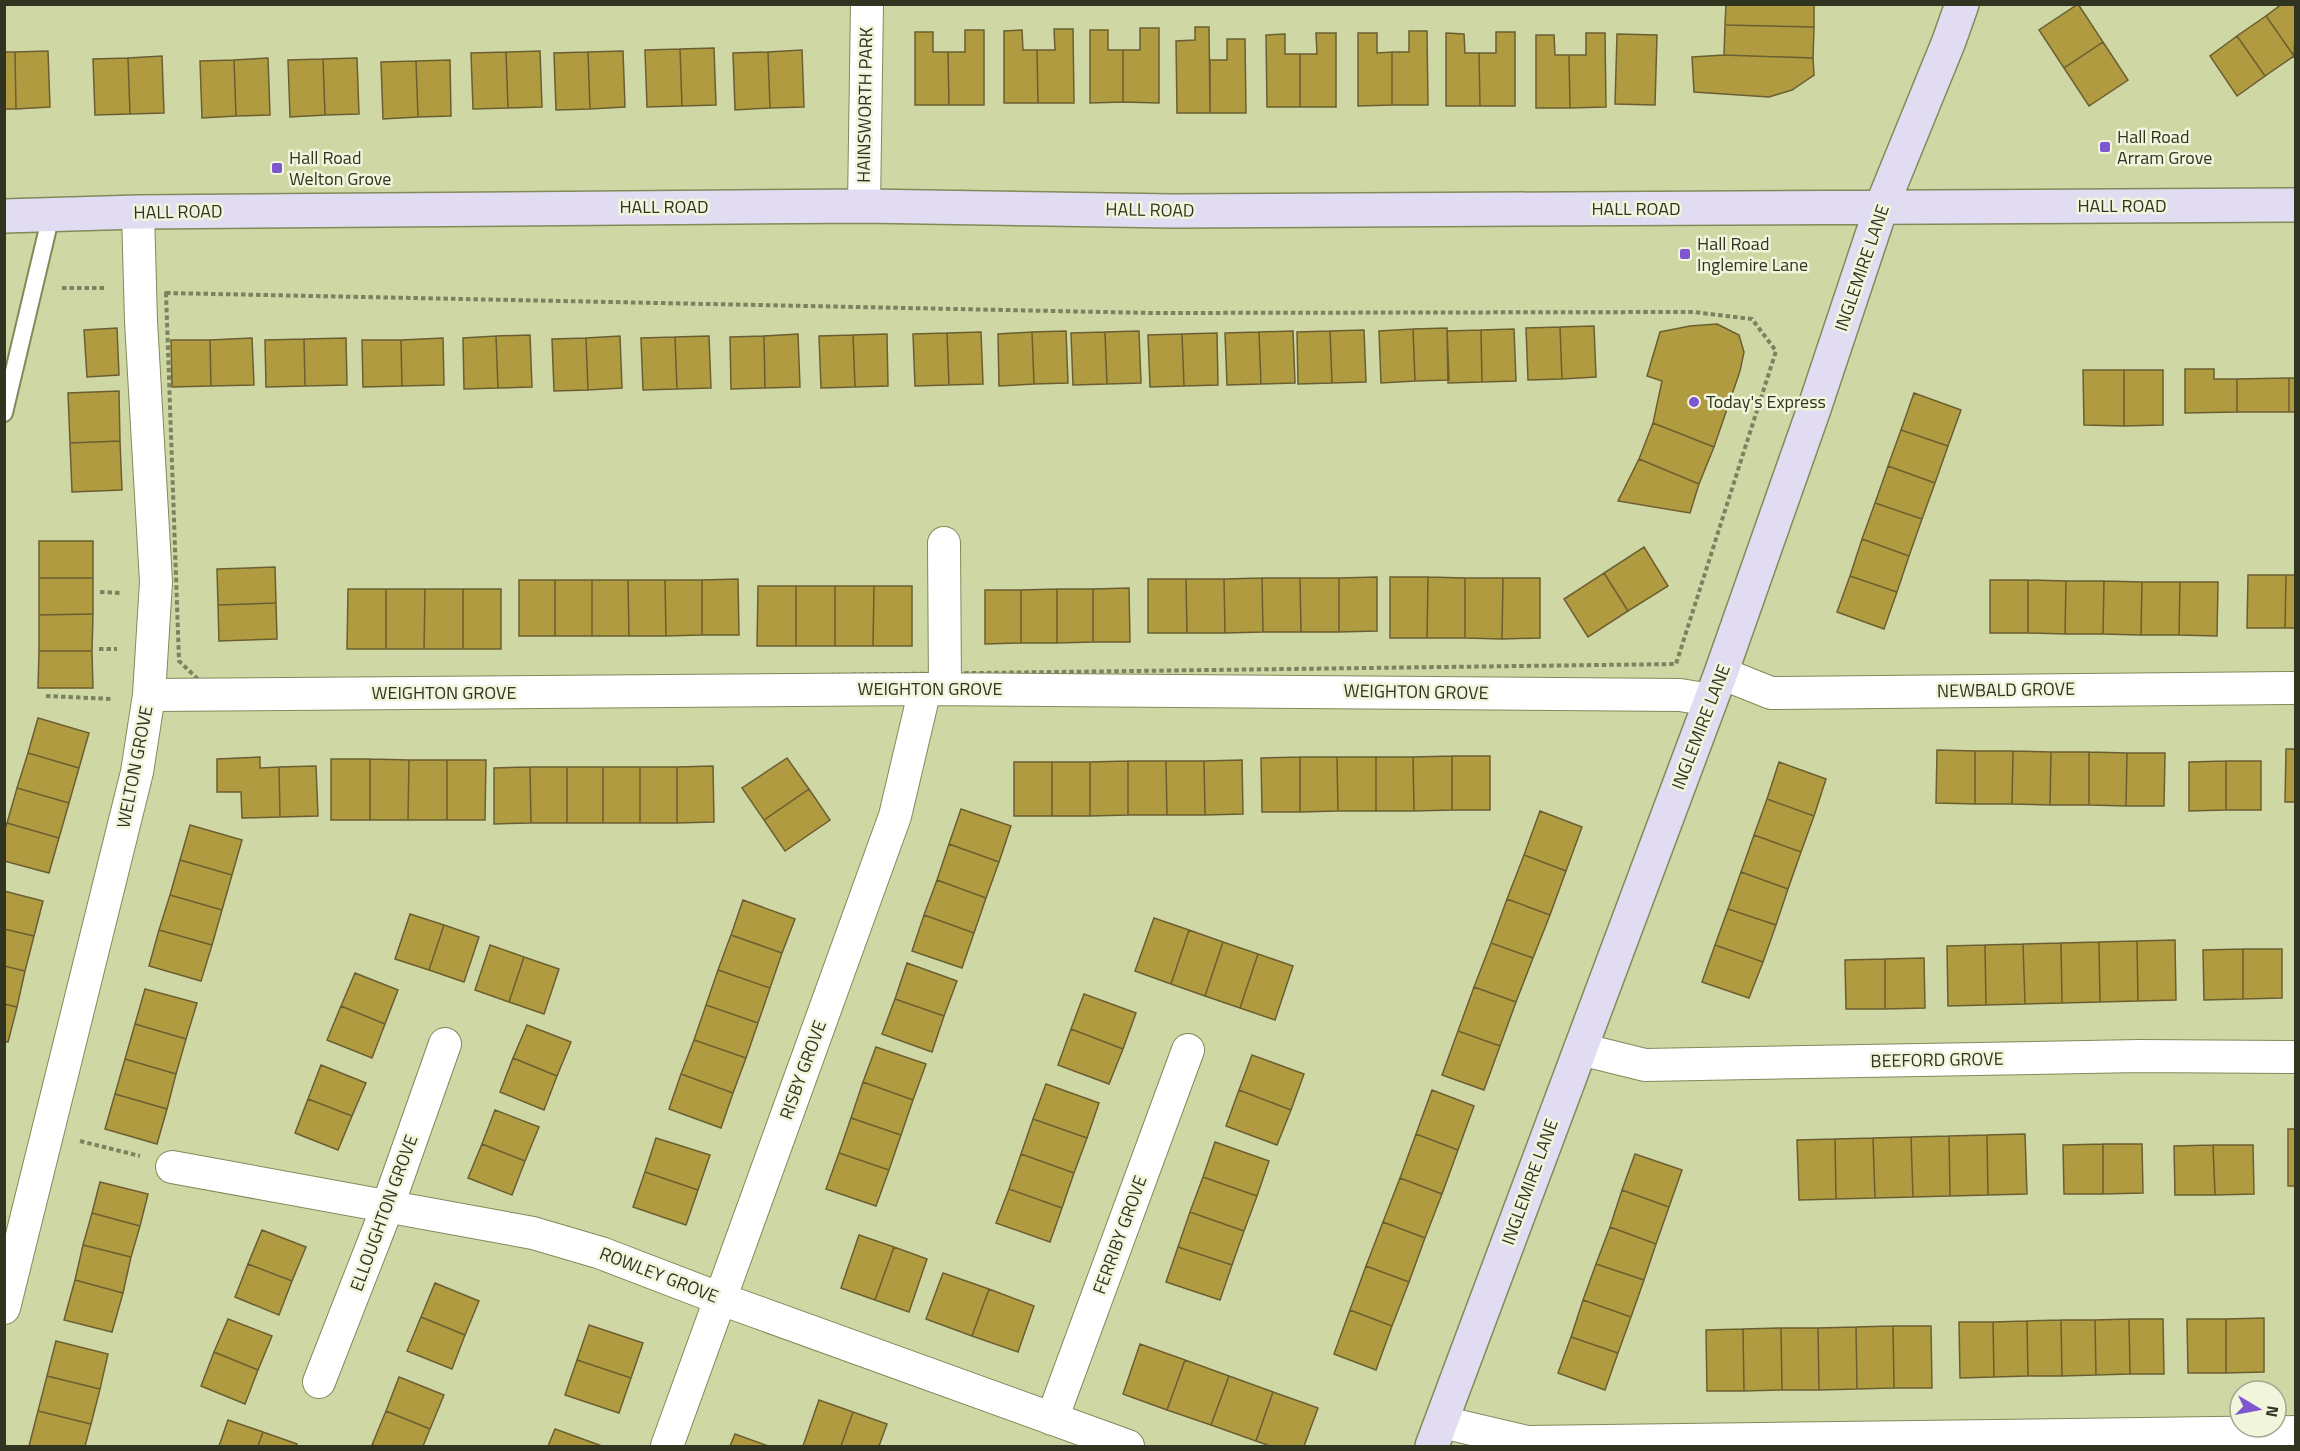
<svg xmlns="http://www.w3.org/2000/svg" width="2300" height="1451" font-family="'Titillium Web',sans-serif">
<rect width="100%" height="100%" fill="#cfd7a5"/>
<path fill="#b19b41" stroke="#6b5f31" stroke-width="1.5" d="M1726 4H1814V27L1725 25Z
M2078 4 2103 42 2064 68 2039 30Z
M2282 4H2296L2294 56 2266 16Z
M2266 16 2294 56 2265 76 2237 36Z
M1725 25 1814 27 1813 58 1724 55Z
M1195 27H1209L1210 113H1177L1176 41 1195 40Z
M1140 28H1159V103L1123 102V50H1140Z
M1054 29H1073L1074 103H1038L1037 50H1055Z
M965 30H984V105H949L948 52H965Z
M1022 30 1023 50H1037L1038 103H1004V31Z
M1090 30H1108V50H1123V102L1090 103Z
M1409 31H1427L1428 105H1392V52H1409Z
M915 32H933V52H948L949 105H915Z
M1496 32H1515V106H1480L1479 53H1496Z
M1316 33H1336V107H1300V54H1317Z
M1358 33H1377V53L1392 52V105L1358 106Z
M1446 33 1464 34 1465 53H1479L1480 106H1446Z
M1586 33H1605L1606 107 1570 108 1569 55H1586Z
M1285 34V54H1300V107H1267L1266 35Z
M1617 34 1657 35 1655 105 1615 104Z
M1536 35H1554L1555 55H1569L1570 108H1536Z
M2237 36 2265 76 2237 96 2210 56Z
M1227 39H1245L1246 113H1210V60H1227Z
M2103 42 2128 80 2089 106 2064 68Z
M714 48 716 105 682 106 680 49Z
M680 49 682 106 647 107 645 50Z
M802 50 804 107 770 108 768 52Z
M48 51 50 107 16 109 15 52Z
M540 51 542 107 508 108 506 52Z
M623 51 625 107 590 109 588 52Z
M4 52H15L16 109H4Z
M506 52 508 108 473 109 471 53Z
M588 52 590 109 556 110 554 53Z
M768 52 770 108 735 110 733 53Z
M1724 55 1813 58 1814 75 1792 90 1769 97 1694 92 1692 57Z
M162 56 164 113 130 114 128 58Z
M128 58 130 114 95 115 93 59Z
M268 58 270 115 236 116 234 60Z
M357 58 359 114 325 115 323 59Z
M323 59 325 115 290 117 288 60Z
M234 60 236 116 202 118 200 61Z
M450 60 451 116 418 117 416 61Z
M416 61 418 117 383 119 381 62Z
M1717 324 1739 335 1744 352 1740 371 1714 447 1653 423 1662 381 1647 376 1660 332 1690 326Z
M1594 326 1596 377 1562 379 1560 327Z
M1560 327 1562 379 1528 380 1526 328Z
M117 328 119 375 87 377 84 330Z
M1447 328 1449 380 1415 381 1413 329Z
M1413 329 1415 381 1381 383 1379 331Z
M1514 329 1516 381 1482 382 1481 330Z
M1364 330 1366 382 1332 383 1330 331Z
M1481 330 1482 382 1448 383 1447 331Z
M1066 331 1068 383 1034 384 1032 332Z
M1139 331 1141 383 1107 384 1105 332Z
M1293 331 1295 383 1261 384 1259 332Z
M1330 331 1332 383 1298 384 1297 332Z
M981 332 983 384 949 385 947 333Z
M1032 332 1034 384 999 386 998 334Z
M1105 332 1107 384 1073 385 1071 333Z
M1259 332 1261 384 1227 385 1225 333Z
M947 333 949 385 915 386 913 334Z
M1217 333 1218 385 1184 386 1182 334Z
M798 334 800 387 765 388 764 336Z
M887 334 888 386 855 387 853 335Z
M1182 334 1184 386 1150 387 1148 335Z
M530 335 532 387 498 388 496 336Z
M853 335 855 387 821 388 819 336Z
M496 336 498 388 464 389 463 338Z
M620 336 622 388 588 390 586 338Z
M709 336 711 388 677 389 675 337Z
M764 336 765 388 731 389 730 337Z
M675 337 677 389 643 390 641 338Z
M252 338 254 385 211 386 210 340Z
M346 338 347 385 305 386 304 339Z
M443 338 444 385 402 386 401 340Z
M586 338 588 390 554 391 552 339Z
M304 339 305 386 266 387 265 340Z
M171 340H210L211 386 172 387Z
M362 340H401L402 386 363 387Z
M2185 369H2214V379H2237V412L2185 413Z
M2083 370H2124V426L2084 425Z
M2124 370H2163V425L2124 426Z
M2289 378V412H2237V379Z
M2289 378H2296V412H2289Z
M119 391 120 441 70 443 68 393Z
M1914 393 1961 410 1948 446 1901 430Z
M1653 423 1714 447 1699 484 1639 459Z
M1901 430 1948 446 1935 483 1888 466Z
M120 441 122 490 72 492 70 443Z
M1639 459 1699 484 1690 513 1618 501Z
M1888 466 1935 483 1922 519 1875 503Z
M1875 503 1922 519 1909 556 1862 539Z
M1862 539 1909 556 1897 592 1850 576Z
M39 541H93V578H39Z
M1644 547 1668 586 1628 611 1604 573Z
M275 567 276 603 218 605 217 569Z
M1604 573 1628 611 1588 637 1564 599Z
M2248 575H2286L2285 628H2247Z
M2286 575H2296V628H2285Z
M1850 576 1897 592 1884 629 1837 612Z
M1377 577V631L1339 632V578Z
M1390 577H1428L1427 638H1390Z
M1428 577 1465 578V638H1427Z
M39 578H93V614L39 615Z
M1262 578 1263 632 1225 633 1224 579Z
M1262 578H1300L1301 632H1263Z
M1300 578H1339V632H1301Z
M1465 578H1503L1502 639 1465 638Z
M1503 578H1540V638L1502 639Z
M738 579 739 635H702V580Z
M1148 579H1186L1187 633H1148Z
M1186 579H1224L1225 633H1187Z
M519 580H555V636H519Z
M555 580H592V636H555Z
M592 580H628L629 636H592Z
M628 580H665L666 636H629Z
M665 580H702V635L666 636Z
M1990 580H2028V633H1990Z
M2028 580 2066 581 2065 634 2028 633Z
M2066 581H2104L2103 634H2065Z
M2104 581 2142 582 2141 635 2103 634Z
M2142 582H2180L2179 635H2141Z
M2180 582H2218L2217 636 2179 635Z
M758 586H796V646H757Z
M796 586H835V646H796Z
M835 586H874L873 646H835Z
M874 586H912V646H873Z
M1129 588 1130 642H1093V589Z
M348 589H386V649H347Z
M386 589H425L424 649H386Z
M425 589H463V649H424Z
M463 589H501V649H463Z
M1057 589H1093V642L1057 643Z
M1057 589V643H1021V590Z
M985 590H1021V643L985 644Z
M276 603 277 639 219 641 218 605Z
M93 614 92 651H39V615Z
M39 651H92L93 688H38Z
M38 718 89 733 79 768 28 753Z
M2286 749H2296V802H2285Z
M1937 750 1975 751V804L1936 803Z
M1975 751H2013L2012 804H1975Z
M2013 751 2051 752 2050 805 2012 804Z
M2051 752H2089V805H2050Z
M2089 752 2127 753 2126 806 2089 805Z
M28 753 79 768 69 803 17 788Z
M2127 753H2165L2164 806H2126Z
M1452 756V810L1414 811 1413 757Z
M1452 756H1490V810H1452Z
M260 757V768L279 767 280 817 242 818 241 792H217V759Z
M1300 757H1337L1338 811 1300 812Z
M1300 757V812H1262L1261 758Z
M1337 757H1376V811H1338Z
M1376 757H1413L1414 811H1376Z
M787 758 809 789 764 820 742 788Z
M331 759H370V820H331Z
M370 759 409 760 408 820H370Z
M409 760H447V820H408Z
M447 760H486L485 820H447Z
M1242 760 1243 814 1205 815 1204 761Z
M1128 761V815L1090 816V762Z
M1128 761H1166L1167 815H1128Z
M1166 761H1204L1205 815H1167Z
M2226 761H2261V810H2226Z
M2226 761V810L2189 811V762Z
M1014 762H1052V816H1014Z
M1052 762H1090V816H1052Z
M1779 762 1826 779 1814 816 1767 799Z
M316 766 318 816 280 817 279 767Z
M713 766 714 822 677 823V767Z
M530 767H567V823H531Z
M530 767 531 823 494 824V768Z
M567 767H603V823H567Z
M603 767H640V823H603Z
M640 767H677V823H640Z
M17 788 69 803 59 838 7 823Z
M809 789 830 820 785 851 764 820Z
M1767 799 1814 816 1801 852 1754 835Z
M961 809 1011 826 999 862 949 844Z
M1540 811 1582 827 1566 871 1524 855Z
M7 823 59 838 49 873 4 861V833Z
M190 825 242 840 232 875 180 860Z
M1754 835 1801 852 1788 889 1741 872Z
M949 844 999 862 986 898 937 880Z
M1524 855 1566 871 1550 915 1507 899Z
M180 860 232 875 222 910 170 895Z
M1741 872 1788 889 1776 925 1728 909Z
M937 880 986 898 974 933 924 915Z
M4 891 43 901 34 936 4 929Z
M170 895 222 910 212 945 159 930Z
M1507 899 1550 915 1533 958 1491 943Z
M743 900 795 919 782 953 731 935Z
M1728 909 1776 925 1763 962 1715 945Z
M410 914 444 925 429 970 395 959Z
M924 915 974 933 962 968 912 951Z
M1154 918 1189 930 1171 984 1135 971Z
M444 925 479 937 464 982 429 970Z
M4 929 34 936 25 971 4 966Z
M159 930 212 945 201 981 149 966Z
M1189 930 1223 942 1205 996 1171 984Z
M731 935 782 953 770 988 718 970Z
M2175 940 2176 1000 2138 1001 2137 941Z
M2137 941 2138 1001 2100 1002 2099 942Z
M1223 942 1258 954 1240 1008 1205 996Z
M2099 942 2100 1002 2062 1003 2061 943Z
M1491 943 1533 958 1516 1002 1474 987Z
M2061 943 2062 1003 2025 1004 2023 944Z
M2023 944 2025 1004 1986 1005 1985 945Z
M490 945 524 957 509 1002 475 990Z
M1715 945 1763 962 1749 998 1702 982Z
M1985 945 1986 1005 1948 1006 1947 946Z
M2243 949H2282V998L2243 999Z
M2243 949V999L2204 1000 2203 950Z
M1258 954 1293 966 1275 1020 1240 1008Z
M524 957 559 969 544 1014 509 1002Z
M1924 958 1925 1008 1885 1009V959Z
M1885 959V1009H1846L1845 960Z
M907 963 957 981 944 1016 895 999Z
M4 966 25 971 17 1007 4 1004Z
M718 970 770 988 758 1023 706 1005Z
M355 973 398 990 385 1024 341 1006Z
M1474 987 1516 1002 1500 1046 1458 1031Z
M145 989 197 1003 186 1039 135 1024Z
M1084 994 1136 1013 1123 1049 1071 1029Z
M895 999 944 1016 932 1052 882 1034Z
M4 1004 17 1007 8 1042 4 1041Z
M706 1005 758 1023 746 1058 694 1040Z
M341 1006 385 1024 372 1058 327 1040Z
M135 1024 186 1039 176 1074 125 1059Z
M527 1025 571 1042 557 1076 513 1058Z
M1071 1029 1123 1049 1109 1084 1058 1065Z
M1458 1031 1500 1046 1484 1090 1442 1075Z
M694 1040 746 1058 733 1093 681 1074Z
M876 1047 926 1064 913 1100 863 1082Z
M1252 1055 1304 1074 1291 1110 1239 1090Z
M513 1058 557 1076 544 1110 500 1092Z
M125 1059 176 1074 167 1109 115 1094Z
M321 1065 366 1083 352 1116 308 1099Z
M681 1074 733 1093 721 1128 669 1109Z
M863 1082 913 1100 901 1135 851 1118Z
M1046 1084 1099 1103 1087 1138 1033 1119Z
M1239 1090 1291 1110 1277 1145 1226 1126Z
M1432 1090 1474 1106 1458 1150 1416 1134Z
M115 1094 167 1109 157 1144 105 1129Z
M308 1099 352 1116 338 1150 295 1133Z
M495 1110 539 1127 525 1161 482 1144Z
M851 1118 901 1135 889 1170 839 1153Z
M1033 1119 1087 1138 1074 1173 1021 1154Z
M2288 1129H2296V1186H2288Z
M1416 1134 1458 1150 1442 1194 1400 1178Z
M2025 1134 2027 1194 1988 1195 1987 1135Z
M1987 1135 1988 1195 1950 1196 1949 1136Z
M1949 1136 1950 1196 1913 1197 1911 1137Z
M1911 1137 1913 1197 1875 1198 1873 1138Z
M656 1138 710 1155 698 1190 645 1172Z
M1873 1138 1875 1198 1836 1199 1835 1139Z
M1835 1139 1836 1199 1799 1200 1797 1140Z
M1215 1142 1269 1161 1257 1196 1203 1177Z
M482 1144 525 1161 512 1195 468 1178Z
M2103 1144V1194H2064L2063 1145Z
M2103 1144H2142L2143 1193 2103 1194Z
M2213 1145 2215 1195H2175L2174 1146Z
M2213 1145H2253L2254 1194 2215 1195Z
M839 1153 889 1170 876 1206 826 1189Z
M1021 1154 1074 1173 1062 1208 1009 1189Z
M1635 1154 1682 1170 1669 1207 1622 1190Z
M645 1172 698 1190 686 1225 633 1207Z
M1203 1177 1257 1196 1244 1231 1190 1212Z
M1400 1178 1442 1194 1425 1238 1383 1222Z
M100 1182 148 1194 140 1226 92 1213Z
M1009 1189 1062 1208 1050 1242 996 1223Z
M1622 1190 1669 1207 1656 1244 1610 1227Z
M1190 1212 1244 1231 1232 1265 1178 1247Z
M92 1213 140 1226 131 1257 83 1245Z
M1383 1222 1425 1238 1409 1282 1366 1266Z
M1610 1227 1656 1244 1644 1280 1596 1264Z
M262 1230 306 1247 292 1281 248 1264Z
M859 1235 894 1247 875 1300 841 1288Z
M83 1245 131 1257 123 1293 75 1280Z
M894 1247 927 1259 909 1312 875 1300Z
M1178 1247 1232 1265 1220 1300 1166 1282Z
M248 1264 292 1281 279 1315 235 1297Z
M1596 1264 1644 1280 1631 1317 1583 1300Z
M1366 1266 1409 1282 1392 1326 1350 1310Z
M943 1273 989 1289 972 1336 926 1319Z
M75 1280 123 1293 112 1332 64 1320Z
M435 1283 479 1301 465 1335 421 1317Z
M989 1289 1034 1306 1018 1352 972 1336Z
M1583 1300 1631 1317 1618 1353 1571 1337Z
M1350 1310 1392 1326 1376 1370 1334 1354Z
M421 1317 465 1335 452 1369 407 1351Z
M2264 1318V1372L2226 1373V1319Z
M228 1319 272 1336 258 1370 214 1352Z
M2129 1319 2130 1374 2096 1375 2095 1320Z
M2129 1319H2163L2164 1374H2130Z
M2187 1319H2226V1373H2188Z
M2061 1320 2062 1376H2028L2027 1321Z
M2061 1320H2095L2096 1375 2062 1376Z
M2027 1321 2028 1376 1994 1377 1993 1322Z
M1959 1322H1993L1994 1377 1960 1378Z
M589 1325 643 1343 631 1378 577 1360Z
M1893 1326H1931L1932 1388H1894Z
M1893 1326 1894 1388 1857 1389 1856 1327Z
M1856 1327 1857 1389 1819 1390 1818 1328Z
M1781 1328H1818L1819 1390H1782Z
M1781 1328 1782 1390 1744 1391 1743 1329Z
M1743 1329 1744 1391H1707L1706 1330Z
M1571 1337 1618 1353 1605 1390 1558 1373Z
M56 1341 108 1354 100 1389 47 1376Z
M1140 1344 1185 1360 1167 1410 1123 1394Z
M214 1352 258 1370 245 1404 201 1386Z
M577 1360 631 1378 619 1413 565 1395Z
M1185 1360 1229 1376 1211 1425 1167 1410Z
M47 1376 100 1389 91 1424 38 1411Z
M1229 1376 1273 1392 1256 1441 1211 1425Z
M399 1377 444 1395 430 1429 386 1411Z
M1273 1392 1318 1408 1304 1446H1270L1256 1441Z
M819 1400 853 1412 841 1446H803Z
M38 1411 91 1424 85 1446H29Z
M386 1411 430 1429 423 1446H377L372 1445Z
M853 1412 887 1424 879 1446H841Z
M228 1420 263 1432 258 1446H219Z
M555 1429 602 1446H548Z
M263 1432 297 1444 296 1446H258Z
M735 1434 768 1446H730Z"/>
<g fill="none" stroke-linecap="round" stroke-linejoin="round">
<defs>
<path id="lane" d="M4 413 51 215"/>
<path id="street" d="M864 206 867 4
M944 543 945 689
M1721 673 1771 693 2296 688
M149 695 925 689 1680 695 1711 700
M1580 1049 1645 1065 2140 1056 2296 1057
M172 1167 533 1233 601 1253 721 1299 1128 1446
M4 1308 137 772 149 695 156 582 141 321 138 212
M319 1382 387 1208 445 1044
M1052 1419 1188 1050
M1442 1422 1527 1442 2296 1432
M667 1446 895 816 925 689"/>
<path id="secondary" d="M4 216 138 212 864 206 1173 211 2296 205
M1432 1446 1721 673 1814 409 1881 208 1949 41 1962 4"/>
</defs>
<use href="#lane" stroke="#83895a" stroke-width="20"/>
<use href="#street" stroke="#83895a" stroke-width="34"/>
<use href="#secondary" stroke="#83895a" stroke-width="36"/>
<path stroke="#7c825f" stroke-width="4" stroke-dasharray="4.5 3" stroke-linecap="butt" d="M62 288H106
M166 293 1153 313 1693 312 1752 319 1776 351 1676 664 202 683 179 661Z
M100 592 120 593
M99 649H117
M46 696 113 699
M80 1141 140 1156"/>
<use href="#lane" stroke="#fff" stroke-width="16"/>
<use href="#street" stroke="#fff" stroke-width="32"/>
<use href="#secondary" stroke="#e1dcf2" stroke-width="33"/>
</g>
<g fill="#7e56cf" stroke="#f1f5dc" stroke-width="2">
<rect x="2099" y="141" width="12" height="12" rx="3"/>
<rect x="271" y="162" width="12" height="12" rx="3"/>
<rect x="1679" y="248" width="12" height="12" rx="3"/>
<circle cx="1694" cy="402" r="6"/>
</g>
<g text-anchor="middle" stroke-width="5" stroke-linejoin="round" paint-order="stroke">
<g font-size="18" fill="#313420" stroke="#f1f5dc">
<text transform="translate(865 105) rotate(-89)" y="6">HAINSWORTH PARK</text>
<text x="2122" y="212">HALL ROAD</text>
<text x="664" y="213">HALL ROAD</text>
<text x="1636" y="215">HALL ROAD</text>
<text transform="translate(1150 210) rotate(1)" y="6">HALL ROAD</text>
<text transform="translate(178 212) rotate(-1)" y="6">HALL ROAD</text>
<text transform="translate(1862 268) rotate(-71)" y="6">INGLEMIRE LANE</text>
<text x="930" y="695">WEIGHTON GROVE</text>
<text transform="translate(2006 690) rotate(-1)" y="6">NEWBALD GROVE</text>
<text transform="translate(1416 692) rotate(1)" y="6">WEIGHTON GROVE</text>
<text x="444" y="699">WEIGHTON GROVE</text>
<text transform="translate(1701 727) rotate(-69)" y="6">INGLEMIRE LANE</text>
<text transform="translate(135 767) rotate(-79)" y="6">WELTON GROVE</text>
<text transform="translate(1937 1060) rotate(-1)" y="6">BEEFORD GROVE</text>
<text transform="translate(803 1070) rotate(-70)" y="6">RISBY GROVE</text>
<text transform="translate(1530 1182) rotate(-70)" y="6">INGLEMIRE LANE</text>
<text transform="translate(384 1213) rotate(-70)" y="6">ELLOUGHTON GROVE</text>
<text transform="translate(1120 1235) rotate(-70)" y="6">FERRIBY GROVE</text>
<text transform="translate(659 1275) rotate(21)" y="6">ROWLEY GROVE</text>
</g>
<g font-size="18" fill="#313420" stroke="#f1f5dc" text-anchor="start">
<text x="2117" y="143">Hall Road<tspan x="2117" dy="21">Arram Grove</tspan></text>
<text x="289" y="164">Hall Road<tspan x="289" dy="21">Welton Grove</tspan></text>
<text x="1697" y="250">Hall Road<tspan x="1697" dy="21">Inglemire Lane</tspan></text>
<text x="1706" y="408">Today's Express</text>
</g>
</g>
<rect width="2300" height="1451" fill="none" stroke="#313420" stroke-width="12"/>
<g transform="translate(2258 1409) rotate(100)"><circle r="28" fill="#f1f5dc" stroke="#a4a891" stroke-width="1.5"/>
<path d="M0-4.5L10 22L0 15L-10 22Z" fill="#7e56cf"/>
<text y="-9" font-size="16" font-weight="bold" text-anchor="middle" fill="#313420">N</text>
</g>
</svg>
